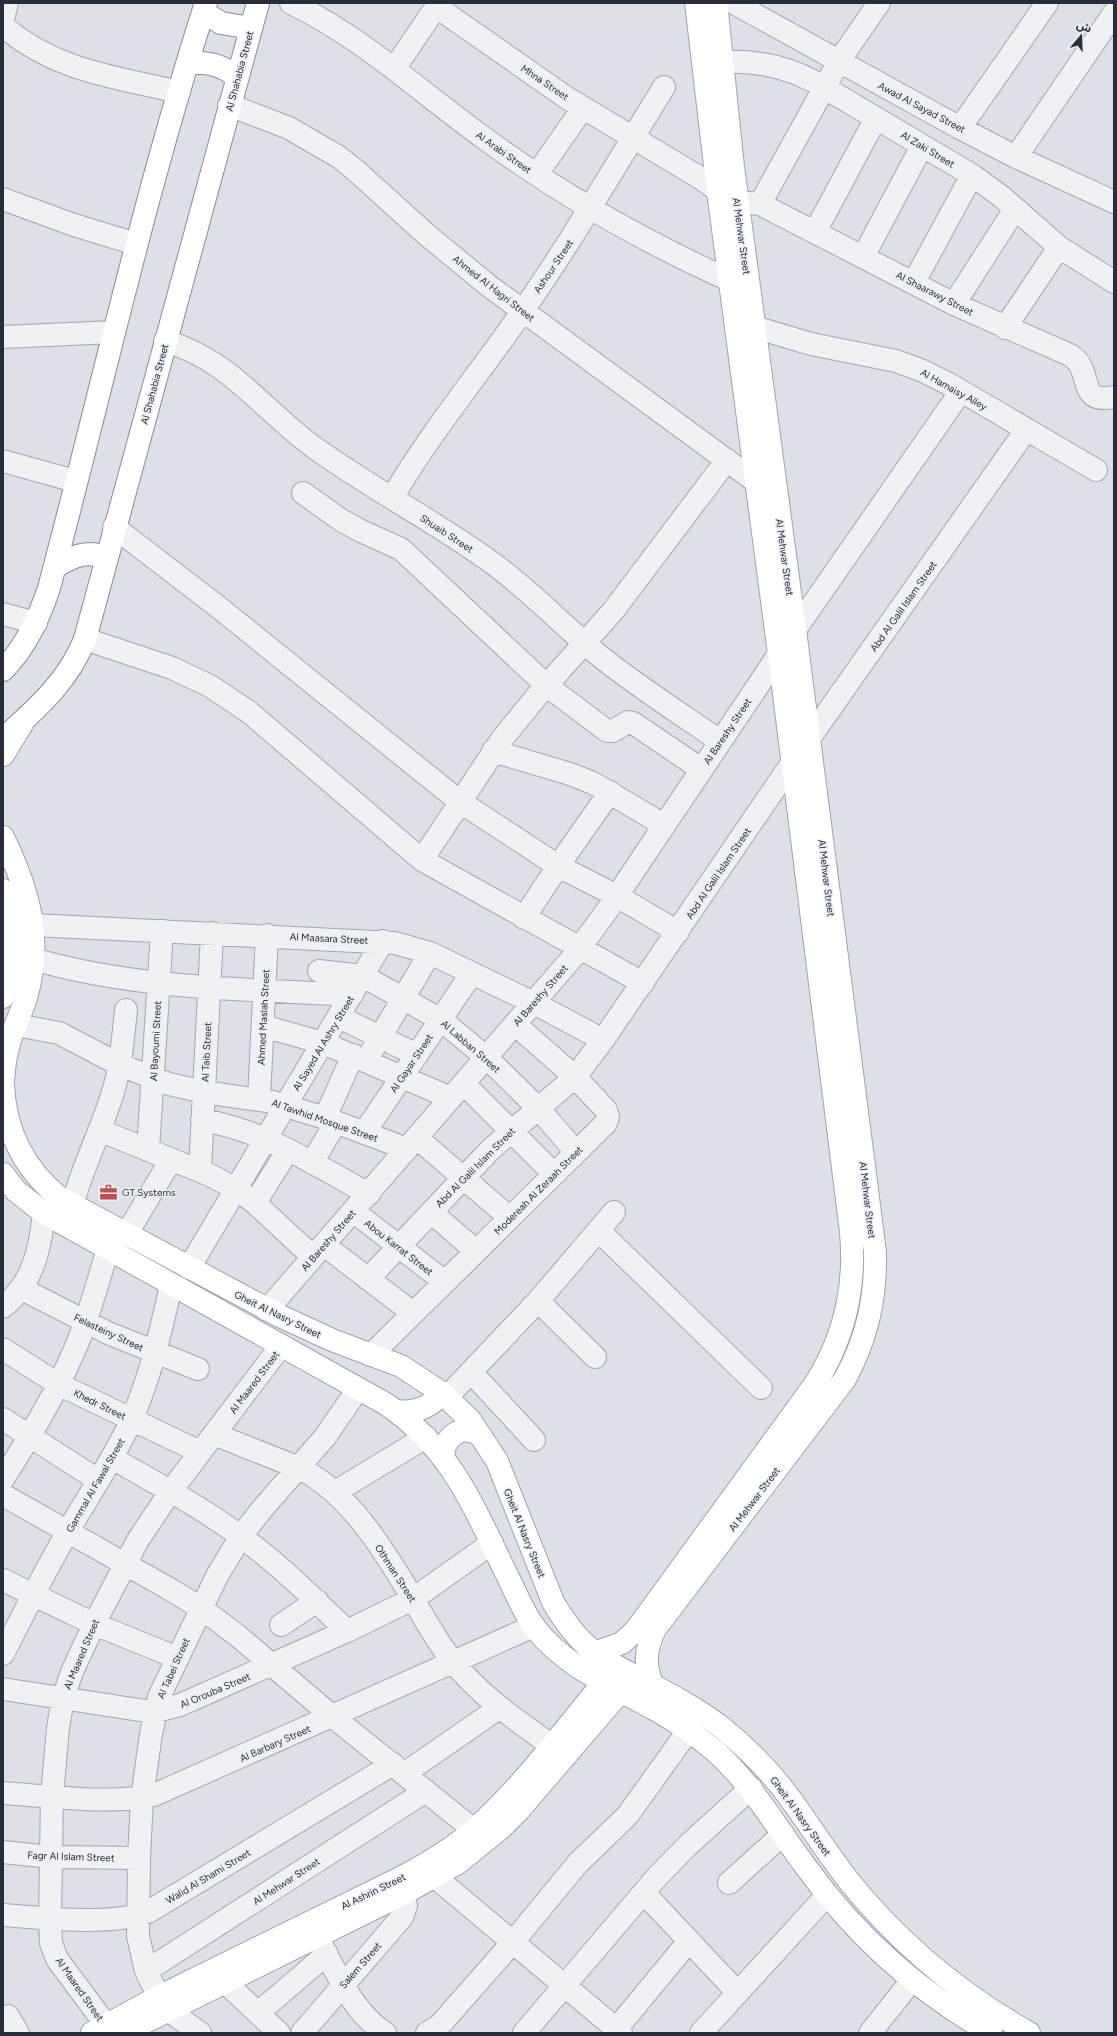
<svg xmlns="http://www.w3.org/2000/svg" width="1117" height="2036" font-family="Figtree,'Noto Sans Arabic',sans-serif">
<rect width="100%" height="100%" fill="#dde0e6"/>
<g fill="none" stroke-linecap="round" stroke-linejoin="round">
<defs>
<path id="minor" d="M291 3C362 37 420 92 484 138 560 194 643 241 729 280
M734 3 960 128 1016 157 1114 202
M3 19 7 3
M3 26C55 71 115 77 179 92
M722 62C756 60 785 66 815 82L972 175 1002 197 1059 247 1114 282
M394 69 432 13 437 10H441L567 98 702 179 718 191
M229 105 289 128 339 157 354 169 427 235 489 286 755 481
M960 128 1047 3
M1016 157 1114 13
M537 174 583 108
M3 199 74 225 136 244
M737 202 760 204 954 304 1070 355C1095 370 1075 405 1114 397
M760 204 839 61 879 3
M815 232 876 118
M863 257 922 146
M914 282 972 175
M954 304 1015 209
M754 327 811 344 896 361 923 371 949 384 1096 470
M1005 328 1059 247
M3 337 114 332
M165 341C231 360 262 410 315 448 373 490 437 522 495 565 531 592 562 624 596 653 635 685 678 712 720 741
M3 461 75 481
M303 493 341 520 361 531 401 549 546 685 607 731H613L628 722 633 723 701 769
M392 498C430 433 479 374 522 312 573 239 617 163 664 87
M114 527 217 606 459 801 558 866 617 896 678 932
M3 614 36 623
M795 630 961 391
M85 639 172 668 210 686 249 712 422 860 643 983
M493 751 570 774 593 783 664 825
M422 860 502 739 537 696 613 611 727 460
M524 918 558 866 610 792
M33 925 395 943 430 953 534 1003 603 1040
M33 959C136 989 245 989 352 995
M319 971 363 976 441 1020 487 1058 538 1108 576 1152
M339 1017 417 1055
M16 1025 59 1033 120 1065 169 1084 204 1092 273 1102 325 1118 407 1149
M263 1026 323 1043 451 1098
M366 1061 430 953
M464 1084 554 1174
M259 1099 267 935
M325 1118 353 1055
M202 1120C263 1130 315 1165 369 1194
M99 1130 212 1176 236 1189 255 1203 313 1257
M364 1133 472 973
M417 1138 510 1218
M148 1150 162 931
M312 1163 336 1122
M200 1171 212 933
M255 1203 288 1150
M72 1206C83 1164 104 1126 115 1085 122 1061 123 1035 126 1010
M353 1211 445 1282
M431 1212 476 1251
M598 1230 761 1388
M126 1235 171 1160
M324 1245 413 1313
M189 1268 383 941
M368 1279 491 1149 575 1077 603 1040 792 763 1026 430
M22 1289 108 1333 198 1369
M538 1301 595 1357
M3 1307C33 1283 40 1250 44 1213
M267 1310 573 957 611 905 779 654
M3 1349 58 1384 200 1452
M371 1355 606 1123 608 1117 606 1110 575 1077 516 1025
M471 1372 534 1440
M447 1397 538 1301 614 1212
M3 1419 98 1480
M214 1434 299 1468C350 1493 385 1552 413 1599 426 1621 438 1644 454 1663 482 1697 516 1720 551 1745
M112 1458C155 1483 200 1506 240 1536 278 1563 313 1598 347 1631
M3 1479C32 1434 60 1387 80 1337 91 1308 99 1278 108 1249
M335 1492 426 1437
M3 1495 166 1587 201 1608 238 1636 333 1717 474 1830
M3 1580 94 1624 178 1658
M281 1625 317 1601
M3 1654C24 1613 45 1571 68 1531 89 1495 113 1460 131 1421 150 1378 161 1331 171 1285
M3 1689 146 1711H156L180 1705 347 1631 413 1599 492 1543
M405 1773 499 1708
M3 1793C48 1796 111 1805 154 1795L534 1626
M3 1852 51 1857 139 1858
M435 1877 621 2033
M729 1883 783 1834
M644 1893 738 1993
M3 1915C45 1918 109 1926 148 1912L393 1764
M317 1937C336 1970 352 2012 385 2033
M146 1971 426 1791
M225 1982 279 2033
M258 2013 327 1954
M8 2016 18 2033
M106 2025 57 1959 51 1943 50 1919 52 1796 58 1728 63 1698 72 1672 94 1624 138 1540 170 1492 281 1346
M200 2033 168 2010 162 2003 146 1971 138 1936 139 1858 142 1798 151 1734 159 1697 217 1576 241 1536 263 1508 325 1437 358 1389
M302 2033 402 1917 406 1906 403 1894
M427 2033 439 2026 513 1942 578 1863 627 1816 688 1731
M524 2033 657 1877 687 1846 751 1788
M613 2033 689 1941
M701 2033 827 1895
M870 2033 912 1980"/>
<path id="major" d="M3 755 22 724
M3 837C29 891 43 939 26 998 21 1014 13 1028 9 1044 5 1056 4 1068 3 1080
M3 890C15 922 15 966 3 997
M3 1085C5 1131 24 1169 60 1198L280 1316 332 1340 401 1366 442 1393 470 1420 497 1461 553 1602C564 1621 576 1638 594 1652 606 1662 620 1668 633 1675 663 1691 694 1706 721 1727 746 1747 770 1771 789 1797 809 1824 827 1853 848 1880 898 1942 960 1994 1029 2033
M3 1174 16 1191 44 1213 386 1404C450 1448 471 1501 504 1569 514 1588 522 1610 535 1628 566 1668 613 1686 656 1710 677 1722 697 1736 715 1751 753 1785 776 1827 806 1867 855 1935 917 1991 991 2033
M397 1411C415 1413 430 1408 442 1393
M443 1457C444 1435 463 1423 481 1436
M594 1653 622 1643 636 1630 815 1384C845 1337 856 1287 851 1232L779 654 718 191 696 3
M653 1686C644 1666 645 1649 655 1629L845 1379C867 1338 876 1299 875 1252L795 630 733 167 716 3
M92 2033 158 1997 396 1880C424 1866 451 1850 475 1829 523 1786 562 1732 604 1682
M123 2033 403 1894 458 1863 500 1829 519 1810 621 1691"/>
<path id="highway" d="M203 12 221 23 251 28
M188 64C207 61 222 65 237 77
M55 567C72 557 87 549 106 558
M3 670C26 647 39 618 49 588 101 393 144 195 206 3
M3 739C36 709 68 682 85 639L258 3"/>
</defs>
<use href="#minor" stroke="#a3a7af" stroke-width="24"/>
<use href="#major" stroke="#9da3b0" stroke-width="24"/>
<use href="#highway" stroke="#868c9b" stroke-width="24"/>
<use href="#minor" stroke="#eff1f4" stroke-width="22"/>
<use href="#major" stroke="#fff" stroke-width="22"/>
<use href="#highway" stroke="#fff" stroke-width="22"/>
</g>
<defs>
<symbol id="office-bare" viewBox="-9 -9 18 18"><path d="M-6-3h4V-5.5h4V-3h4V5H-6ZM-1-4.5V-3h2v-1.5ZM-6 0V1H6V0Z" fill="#c24b52" stroke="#eceff4" stroke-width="2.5" paint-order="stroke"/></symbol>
</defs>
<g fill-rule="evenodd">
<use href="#office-bare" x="96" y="1180" width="25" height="25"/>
</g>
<g text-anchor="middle" stroke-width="3" stroke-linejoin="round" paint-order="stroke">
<g font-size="10" fill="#282d3b" stroke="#eceff4">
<text transform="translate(239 71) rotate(-75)" y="4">Al Shahabia Street</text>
<text transform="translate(545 82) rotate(34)" y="4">Mhna Street</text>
<text transform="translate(922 107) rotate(28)" y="4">Awad Al Sayad Street</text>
<text transform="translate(928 149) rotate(31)" y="4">Al Zaki Street</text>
<text transform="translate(504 152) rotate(35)" y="4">Al Arabi Street</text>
<text transform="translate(742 236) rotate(82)" y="4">Al Mehwar Street</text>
<text transform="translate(553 266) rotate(-56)" y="4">Ashour Street</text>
<text transform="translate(494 288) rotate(38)" y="4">Ahmed Al Hagri Street</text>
<text transform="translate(935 293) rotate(27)" y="4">Al Shaarawy Street</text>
<text transform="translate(154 384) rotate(-75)" y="4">Al Shahabia Street</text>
<text transform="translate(954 389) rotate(29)" y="4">Al Hamaisy Alley</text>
<text transform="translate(447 533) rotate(33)" y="4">Shuaib Street</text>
<text transform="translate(785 557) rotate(82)" y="4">Al Mehwar Street</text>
<text transform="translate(903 606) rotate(-55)" y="4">Abd Al Galil Islam Street</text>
<text transform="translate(727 731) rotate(-56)" y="4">Al Bareshy Street</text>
<text transform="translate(718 873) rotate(-56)" y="4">Abd Al Galil Islam Street</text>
<text transform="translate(827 878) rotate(83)" y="4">Al Mehwar Street</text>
<text transform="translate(329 938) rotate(3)" y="4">Al Maasara Street</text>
<text transform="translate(540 995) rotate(-49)" y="4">Al Bareshy Street</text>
<text transform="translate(263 1017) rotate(-87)" y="4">Ahmed Maslah Street</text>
<text transform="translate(155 1041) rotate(-87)" y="4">Al Bayoumi Street</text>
<text transform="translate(323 1043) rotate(-59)" y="4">Al Sayed Al Ashry Street</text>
<text transform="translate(471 1046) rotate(41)" y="4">Al Labban Street</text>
<text transform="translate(206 1052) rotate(-87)" y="4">Al Taib Street</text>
<text transform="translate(411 1063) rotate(-56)" y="4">Al Gayar Street</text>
<text transform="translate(325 1120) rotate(19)" y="4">Al Tawhid Mosque Street</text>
<text transform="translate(475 1167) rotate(-45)" y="4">Abd Al Galil Islam Street</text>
<text transform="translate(538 1190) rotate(-45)" y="4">Modereah Al Zeraah Street</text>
<text transform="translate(868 1200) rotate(83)" y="4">Al Mehwar Street</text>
<text transform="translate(328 1240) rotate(-49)" y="4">Al Bareshy Street</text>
<text transform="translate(399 1247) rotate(38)" y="4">Abou Karrat Street</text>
<text transform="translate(278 1314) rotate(26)" y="4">Gheit Al Nasry Street</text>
<text transform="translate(109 1332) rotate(25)" y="4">Felasteiny Street</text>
<text transform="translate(254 1382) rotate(-53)" y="4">Al Maared Street</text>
<text transform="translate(100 1404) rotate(26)" y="4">Khedr Street</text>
<text transform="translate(95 1485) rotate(-60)" y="4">Gammal Al Fawal Street</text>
<text transform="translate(754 1499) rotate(-53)" y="4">Al Mehwar Street</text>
<text transform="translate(525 1533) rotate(68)" y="4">Gheit Al Nasry Street</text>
<text transform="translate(396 1573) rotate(57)" y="4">Othman Street</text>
<text transform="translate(81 1654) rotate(-67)" y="4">Al Maared Street</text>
<text transform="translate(173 1668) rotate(-66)" y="4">Al Tabei Street</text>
<text transform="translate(215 1690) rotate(-23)" y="4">Al Orouba Street</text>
<text transform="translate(275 1743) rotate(-24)" y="4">Al Barbary Street</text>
<text transform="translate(801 1816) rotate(54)" y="4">Gheit Al Nasry Street</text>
<text transform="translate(71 1856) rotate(2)" y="4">Fagr Al Islam Street</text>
<text transform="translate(208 1876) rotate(-31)" y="4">Walid Al Shami Street</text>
<text transform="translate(286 1881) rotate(-33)" y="4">Al Mehwar Street</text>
<text transform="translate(373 1891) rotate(-26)" y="4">Al Ashrin Street</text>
<text transform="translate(360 1965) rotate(-49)" y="4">Salem Street</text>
<text transform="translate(80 1989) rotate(55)" y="4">Al Maared Street</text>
</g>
<g font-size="10" fill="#282d3b" stroke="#eceff4" text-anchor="start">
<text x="122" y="1196">GT.Systems</text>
</g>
</g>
<rect width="1117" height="2036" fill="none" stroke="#282d3b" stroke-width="8"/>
<g transform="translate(1081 36) rotate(19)" stroke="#eceff4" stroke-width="3" paint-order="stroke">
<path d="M0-3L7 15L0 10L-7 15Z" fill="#282d3b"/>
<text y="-6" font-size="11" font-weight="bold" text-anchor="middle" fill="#282d3b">ش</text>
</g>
</svg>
